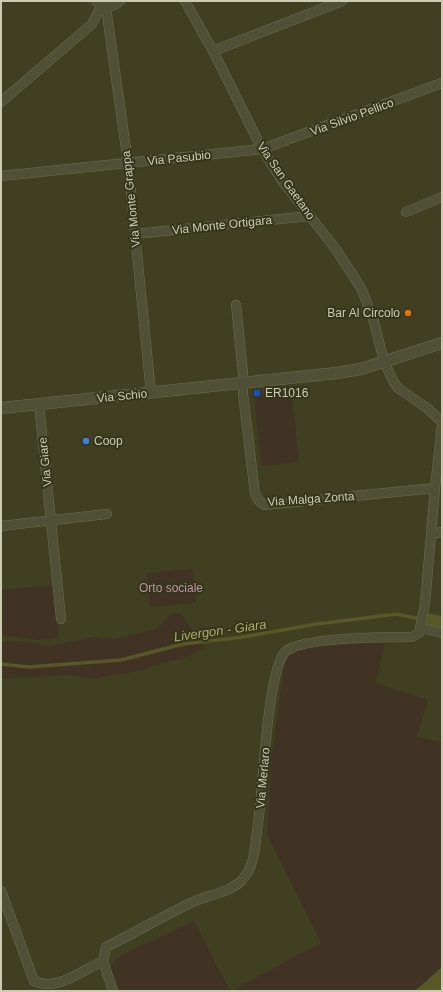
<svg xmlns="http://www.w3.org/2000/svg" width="443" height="992" font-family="Arial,sans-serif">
<rect width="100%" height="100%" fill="#413f22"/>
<path fill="#413324" d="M292 392 299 462 261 466 254 396Z
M193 569 196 603 150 607 147 573Z
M54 585 59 638 37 640 1 635V590Z
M171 613H181L193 631 202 638 204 648 185 658 174 660 133 672 91 679 71 675 1 679V641L26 642 49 646 93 637 115 639 157 629Z
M385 641 376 683 428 700 417 737 442 742V967L415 991H231L321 943 267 835 272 754 284 667C286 662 287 657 292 654 307 644 365 642 385 641Z
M194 921 230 991H120L110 967 120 956Z"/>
<path fill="#585726" d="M427 613 442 616V635L426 632Z
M442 967V991H415Z"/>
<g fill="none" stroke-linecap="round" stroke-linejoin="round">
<path stroke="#585726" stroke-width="3.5" d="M1 664 29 667 121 660 183 644 243 637 317 624 397 614 420 619"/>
<defs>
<path id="minor" d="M96 1C104 8 113 8 120 1
M185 1 213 51 262 149 283 182 335 248 361 288 373 318 384 361 393 381 398 388 427 408 442 422
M106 7 128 163 151 393
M213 51 342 1
M1 102 92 24 102 5
M1 176 262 149 442 83
M406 212 442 197
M135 234 309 216
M236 305 243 373V394L255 494 259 501 265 505 435 488
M39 404 61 619
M1 526 107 514
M432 534 442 532
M421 628 442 633
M1 891 34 981C57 992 82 970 103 961
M113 991 103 961 106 947C136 932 165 915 195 901 209 895 231 892 242 880 256 865 255 843 258 823 263 793 267 667 286 651 304 637 387 637 412 637L419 633 425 604 435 488 442 425"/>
<path id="tertiary" d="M1 408 337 373 361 369 442 343"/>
</defs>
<use href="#minor" stroke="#6e6e54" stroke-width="10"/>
<use href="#tertiary" stroke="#6e6e54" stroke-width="12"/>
<use href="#minor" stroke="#505036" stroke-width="9"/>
<use href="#tertiary" stroke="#505036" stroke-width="11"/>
</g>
<circle fill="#e8710a" stroke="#35351b" stroke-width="1.5" cx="408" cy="313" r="4"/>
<rect fill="#1a4fb4" stroke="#35351b" stroke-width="1.5" x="253" y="389" width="8" height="8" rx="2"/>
<circle fill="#3f7fe0" stroke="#35351b" stroke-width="1.5" cx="86" cy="441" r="4"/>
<g text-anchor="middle" stroke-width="4" stroke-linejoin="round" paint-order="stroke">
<g font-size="12" fill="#cbcbb2" stroke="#35351b">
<text transform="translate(352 117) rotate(-20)" y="4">Via Silvio Pellico</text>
<text transform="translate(179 158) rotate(-6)" y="4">Via Pasubio</text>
<text transform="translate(286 181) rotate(55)" y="4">Via San Gaetano</text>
<text transform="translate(131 199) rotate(-96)" y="4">Via Monte Grappa</text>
<text transform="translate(222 225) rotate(-6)" y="4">Via Monte Ortigara</text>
<text transform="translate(122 396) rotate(-6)" y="4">Via Schio</text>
<text transform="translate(45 462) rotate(-96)" y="4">Via Giare</text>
<text transform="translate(311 499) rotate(-4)" y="4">Via Malga Zonta</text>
<text transform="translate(263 778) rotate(-85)" y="4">Via Merlaro</text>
</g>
<g font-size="12" fill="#cbcbb2" stroke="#35351b" text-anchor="start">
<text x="400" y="317" text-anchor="end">Bar Al Circolo</text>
<text x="265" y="397">ER1016</text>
<text x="94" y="445">Coop</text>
</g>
<g font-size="12" fill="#bb95a3" stroke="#35351b">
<text x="171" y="592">Orto sociale</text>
</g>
<g font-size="13" font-style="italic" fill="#aeab68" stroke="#35351b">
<text transform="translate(220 630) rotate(-8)" y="5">Livergon - Giara</text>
</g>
</g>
<rect width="443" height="992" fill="none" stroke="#cbcbb2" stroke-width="4"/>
</svg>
